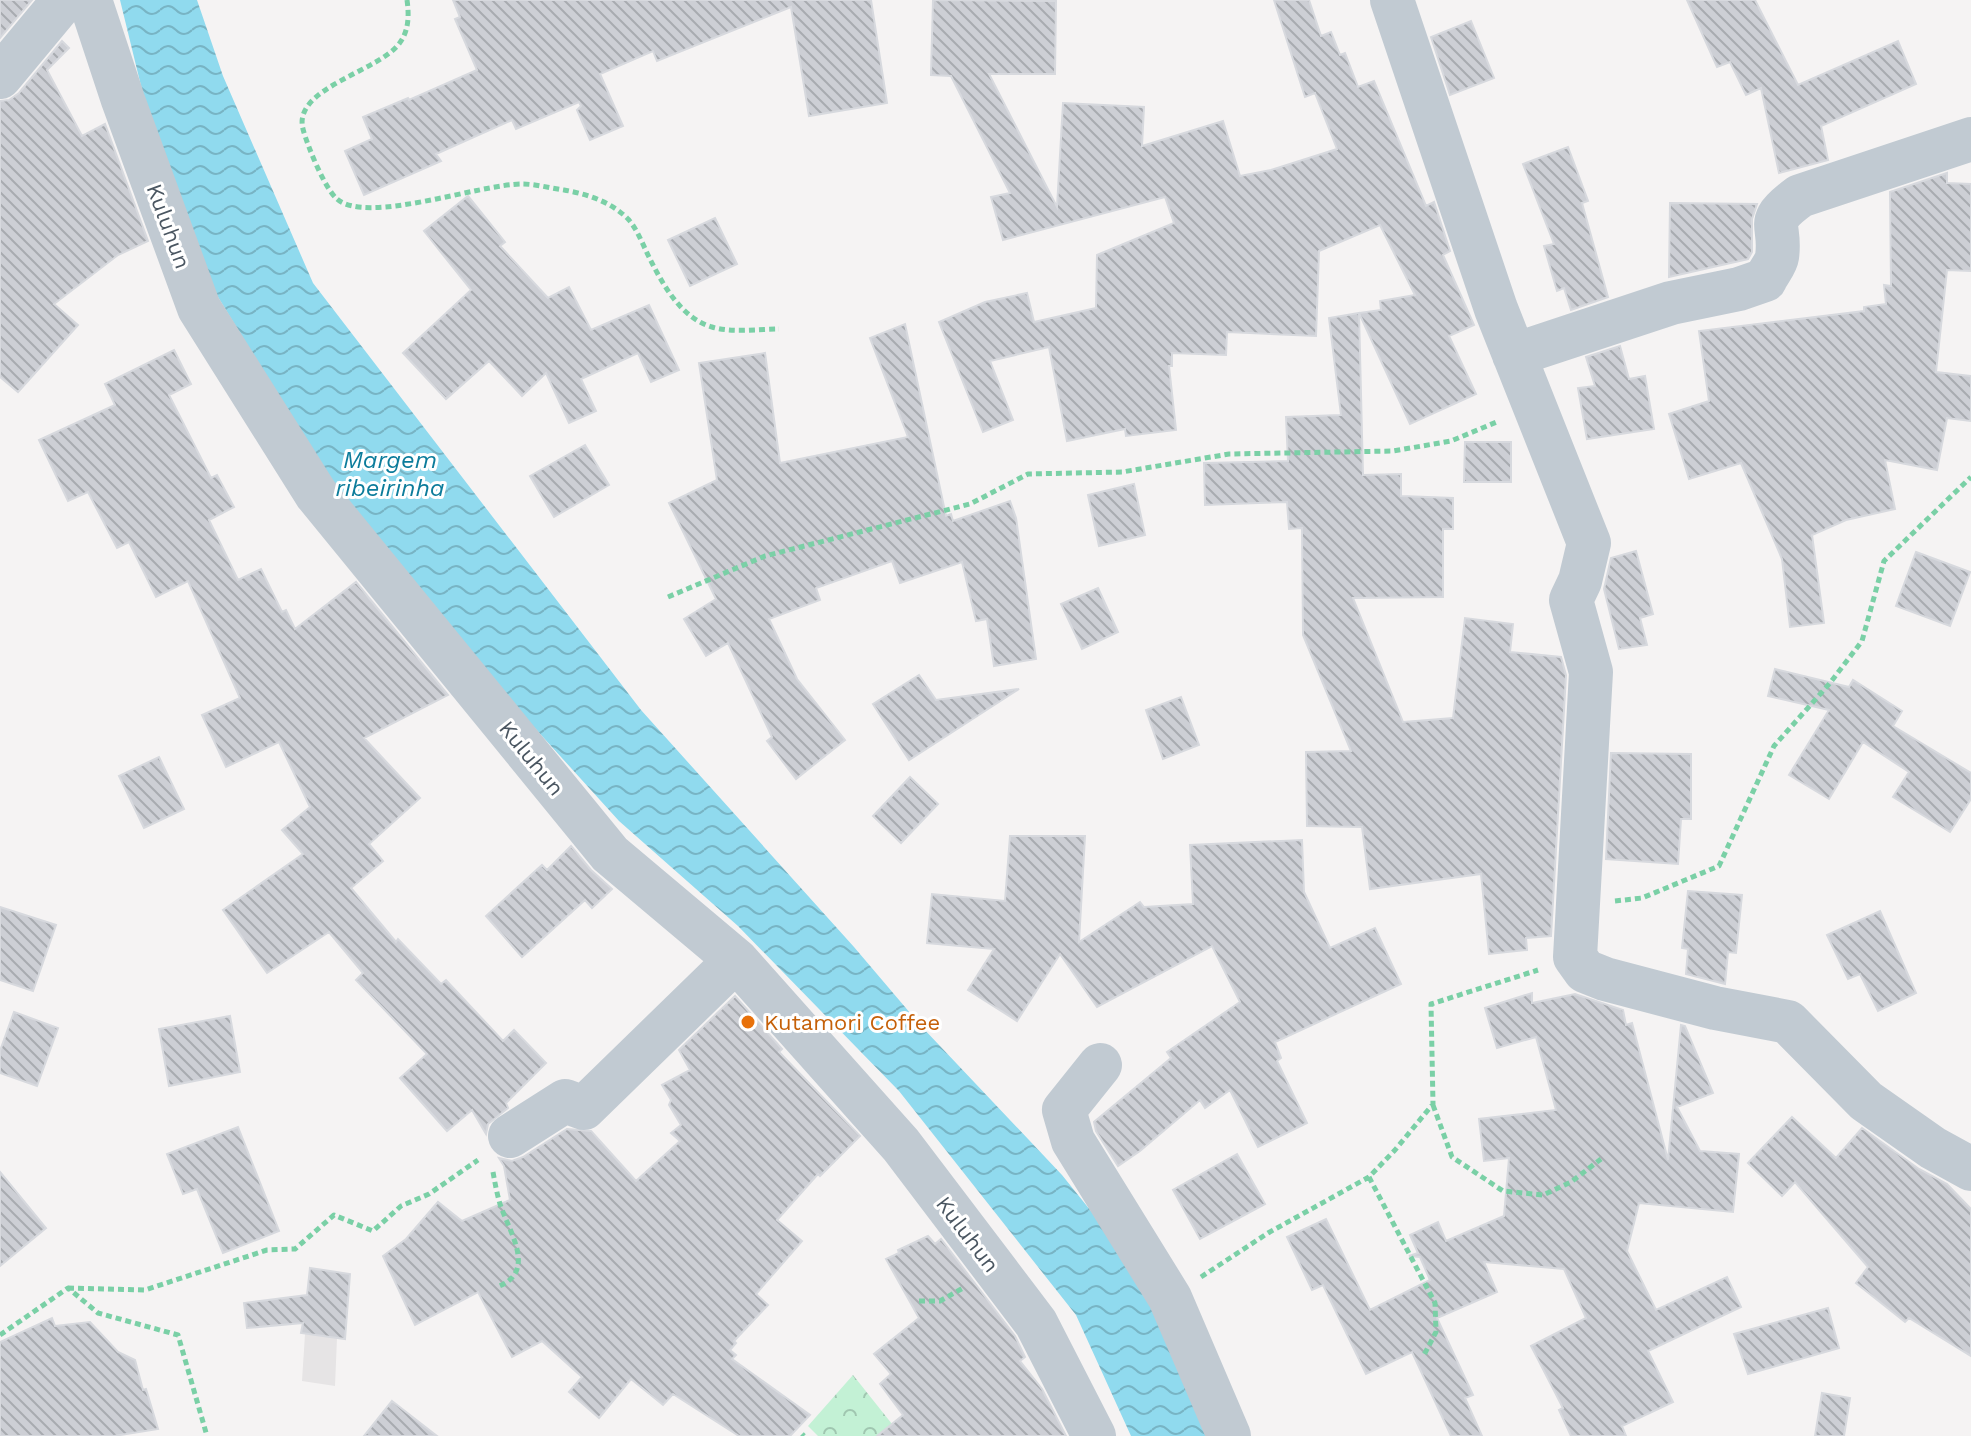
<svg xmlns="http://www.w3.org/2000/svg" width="1971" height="1436" font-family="'Work Sans',sans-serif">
<defs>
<pattern id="forest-crowns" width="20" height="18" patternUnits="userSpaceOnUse" patternTransform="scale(2)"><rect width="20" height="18" fill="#c3f1d5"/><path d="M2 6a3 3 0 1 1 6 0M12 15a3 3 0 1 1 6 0" fill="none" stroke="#a0c6b0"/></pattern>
<pattern id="water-waves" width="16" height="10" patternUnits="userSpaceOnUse" patternTransform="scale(2)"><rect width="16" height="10" fill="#90daee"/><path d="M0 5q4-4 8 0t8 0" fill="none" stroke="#78b4c4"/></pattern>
<pattern id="building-back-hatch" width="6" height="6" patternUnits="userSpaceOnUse" patternTransform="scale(2)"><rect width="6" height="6" fill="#cdcfd5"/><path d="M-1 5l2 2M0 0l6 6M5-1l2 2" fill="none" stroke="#a8abb0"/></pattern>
</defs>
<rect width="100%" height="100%" fill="#f5f3f3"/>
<path fill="#e6e4e5" d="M305 1334 337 1338 335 1386 302 1381Z"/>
<path fill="url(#forest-crowns)" d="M853 1375 892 1424 877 1436H818L808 1426Z"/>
<path fill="url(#water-waves)" d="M120 0H197L223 76 313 283 641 710 854 947 922 1027 1062 1175 1127 1256 1216 1436H1131L1076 1315 899 1091 738 926 619 821 475 662 341 498 210 284 143 94Z"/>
<path fill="url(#building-back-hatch)" stroke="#d7d9de" stroke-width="2" d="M0 0H32L0 38Z
M453 0H871L887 103 809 116 791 7 657 61 653 51 600 74 623 126 590 140 577 110 581 106 579 102 516 129 512 120 436 154 441 161 364 195 345 151 372 139 363 117 408 98 409 100 477 70 455 19 460 17Z
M933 0 1056 1 1055 74H989L1057 207 1063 103 1144 107 1142 146 1223 121 1240 176 1271 170 1337 149 1315 93 1305 97 1274 0H1309L1321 36 1331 32 1340 55 1345 53 1358 87 1374 81 1426 206 1434 202 1450 251 1443 255 1474 325 1449 336 1476 394 1410 424 1359 313 1381 310 1380 301 1415 295 1380 225 1319 251 1316 336 1227 332 1226 355 1172 353V366H1169L1176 430 1126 436 1125 429 1067 441 1049 347 990 361 1013 420 983 432 939 322 985 302 1027 293 1034 322 1096 308 1097 255 1174 223 1165 197 1003 240 991 197 1010 193 951 76 931 75Z
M1687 0H1755L1798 85 1898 41 1916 84 1821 126 1828 160 1779 173 1761 88 1746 95 1730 62 1717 67Z
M1471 21 1494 78 1450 95 1431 37Z
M62 41 69 48 47 70 82 136 105 124 148 241 118 255 54 304 78 325 18 392 0 377V101L9 100 19 93Z
M1568 147 1588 201 1582 203 1608 297 1571 310 1564 288 1557 291 1544 246 1554 244 1523 164Z
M1947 173V183L1971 184V271L1947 270 1936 372 1971 376V421L1947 418 1937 470 1885 460 1895 509 1846 520 1812 535 1824 623 1790 627 1782 559 1741 463 1689 479 1669 414 1709 401 1699 331 1864 311V307L1886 304 1884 285 1891 286 1890 192Z
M468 196 505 242 500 246 548 298 569 287 591 330 649 305 679 370 651 382 638 353 581 379 596 411 569 423 546 373 522 396 489 361 446 399 403 353 471 290 424 231Z
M1670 203 1757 204 1752 219V252L1748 259 1669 277Z
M715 218 737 264 690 286 668 240Z
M1359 313 1363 475 1401 474V496L1453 498V529H1443V597L1353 598 1403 722 1453 718 1465 618 1513 624 1510 652 1561 657 1566 675 1551 936 1526 938 1527 950 1489 954 1481 874 1370 889 1362 827 1307 826 1306 752 1351 751 1303 635 1302 528 1289 529 1287 502 1205 505 1204 463 1288 461 1286 417 1341 415 1329 318Z
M905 324 946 516 951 514 953 521 1010 501 1016 518 1036 659 994 666 987 619 976 621 962 562 900 583 892 561 816 588 820 600 769 619 797 679 845 740 796 779 767 741 772 737 728 643 706 656 684 619 716 599 669 503 717 480 699 363 765 353 780 463 908 437 870 338Z
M1620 346 1629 379 1645 376 1654 429 1587 439 1578 388 1595 386 1586 357Z
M174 350 191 384 169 395 211 478 217 475 234 507 209 520 238 580 261 569 282 612 286 610 295 629 356 582 448 695 364 738 420 798 369 844 383 861 351 888 396 942 398 939 441 984 446 980 503 1041 514 1030 546 1063 506 1103 508 1108 488 1124 486 1134 472 1110 447 1131 400 1078 427 1054 356 980 363 973 329 932 267 973 223 910 303 854 282 830 310 807 279 742 226 767 202 715 240 698 188 581 156 597 129 542 117 548 88 492 68 501 39 440 115 405 105 384Z
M1465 442H1511V482H1464Z
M585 445 609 485 554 517 530 476Z
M1134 484 1145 535 1099 546 1088 495Z
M1636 551 1653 614 1640 618 1647 645 1619 649 1604 589 1611 558Z
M1916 552 1970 572 1950 626 1896 606Z
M1098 588 1118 632 1082 649 1061 604Z
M1775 669 1849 687 1853 680 1902 711 1893 726 1971 773V799L1950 832 1893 797 1909 772 1863 742 1829 799 1789 775 1829 710 1768 696Z
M919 675 936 700 1019 689 909 760 873 704Z
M1181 697 1199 745 1163 759 1146 710Z
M1611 753 1691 754V819H1681L1678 864 1606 859Z
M159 757 184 809 144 828 119 776Z
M910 777 938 804 901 843 873 816Z
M1010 836H1085L1079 942 1140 902 1144 907 1193 904 1190 845 1302 840 1304 892 1330 948 1375 928 1401 984 1275 1042 1281 1058 1277 1061 1307 1123 1258 1147 1230 1090 1205 1108 1200 1100 1140 1151 1118 1166 1096 1131 1094 1122 1171 1058 1167 1052 1240 1002 1212 946 1097 1007 1060 954 1017 1021 968 990 994 949 927 943 932 894 1005 901Z
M571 846 591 870 612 889 592 908 585 900 522 957 486 916 542 865 547 870Z
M1688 891 1742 895 1736 953 1728 952 1725 984 1686 974 1688 949 1682 948Z
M0 907 56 925 33 991 0 980Z
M1880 911 1916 993 1878 1011 1860 974 1848 979 1827 935Z
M1532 993V1003L1575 994 1623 1010 1626 1025 1632 1023 1668 1160 1681 1025 1685 1026 1713 1093 1677 1107 1700 1151 1739 1154 1733 1212 1639 1203 1627 1251 1656 1310 1727 1277 1741 1307 1648 1351 1673 1402 1622 1426 1626 1436H1571L1559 1410 1563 1408 1531 1346 1586 1318 1564 1269 1484 1262 1497 1292 1437 1318 1473 1395 1465 1398 1482 1436H1451L1412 1352 1366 1374 1323 1285 1312 1290 1287 1237 1326 1219 1370 1310 1430 1280 1420 1257 1409 1256 1418 1253 1410 1235 1438 1222 1446 1241 1504 1216 1509 1158 1484 1161 1479 1119 1556 1110 1536 1037 1497 1048 1485 1008Z
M735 996 782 1049 779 1052 860 1136 820 1176 818 1174 777 1220 802 1241 756 1294 768 1305 734 1341 736 1343 730 1350 736 1355 732 1359 810 1415 790 1436H739L673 1394 663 1405 631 1379 599 1418 569 1392 582 1377 542 1341 512 1357 478 1292 415 1325 383 1256 406 1239 438 1202 462 1221 510 1200 504 1166 499 1158 512 1161 523 1157 567 1129 591 1131 636 1181 680 1141 671 1133 681 1125 669 1105 671 1100 662 1085 690 1070 679 1050Z
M14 1012 58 1028 37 1086 0 1073V1051Z
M230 1016 240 1072 169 1086 159 1029Z
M1792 1117 1836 1158 1862 1128 1919 1169 1947 1184 1971 1209V1356L1909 1318 1905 1322 1856 1283 1868 1267 1795 1182 1782 1196 1748 1163Z
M238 1127 279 1231 223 1253 197 1189 183 1194 167 1154Z
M1237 1154 1265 1204 1200 1239 1173 1190Z
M0 1172 46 1228 0 1266Z
M928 1236 935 1244 941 1239 1015 1336 1025 1357 1020 1361 1042 1389 1066 1436H877L903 1415 880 1384 891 1374 874 1354 919 1318 886 1259 899 1253 898 1250Z
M310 1268 350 1274 345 1339 301 1333 303 1323 247 1328 244 1303 307 1295Z
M1828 1308 1839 1348 1748 1374 1734 1334Z
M52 1318 55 1326 90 1322 118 1352 135 1360 143 1390 146 1389 158 1429 114 1436H0V1342Z
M1822 1393 1850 1398 1844 1436H1815Z
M392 1401 437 1436H364Z"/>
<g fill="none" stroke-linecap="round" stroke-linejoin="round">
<path stroke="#7ad0a6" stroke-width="5" stroke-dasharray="6 4" stroke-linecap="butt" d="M407 0C409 14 409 29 401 41 383 71 292 87 303 129 307 145 325 189 337 199 367 225 479 184 522 184 535 184 550 188 564 190 587 194 612 202 629 220 638 231 643 245 649 257 663 285 681 318 712 327 731 333 759 329 779 329
M668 597 765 556 970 504 1028 474 1122 472 1229 454 1393 451 1451 441 1499 421
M1615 901 1642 898 1719 866 1774 746 1830 683 1862 641 1884 561 1971 477
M1433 1105 1452 1157 1503 1191 1543 1195 1571 1182 1601 1159
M493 1172C495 1183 497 1194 500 1204 509 1232 538 1272 497 1287
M1369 1177 1435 1303 1436 1332 1424 1355
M1201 1277 1268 1233 1369 1177 1395 1150 1433 1104 1431 1004 1538 970
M68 1288 145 1290 267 1250 295 1249 334 1215 373 1231 401 1206 429 1194 478 1160
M919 1301H940L963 1288
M0 1335 68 1288 98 1313 178 1335 207 1436
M802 1434 804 1436"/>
<path stroke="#c1cad2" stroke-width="44" d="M90 0 123 100 199 308 316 494 610 854 736 960 901 1145 1036 1323 1094 1436
M1392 0 1496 309 1589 543 1580 581 1571 600 1591 672 1575 957 1585 971 1605 979 1715 1008 1788 1022 1866 1101 1933 1148 1971 1169
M0 77 64 0
M1514 355 1671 303 1739 289 1765 280C1768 273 1776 264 1777 257 1782 222 1762 224 1800 196L1971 139
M1100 1065 1064 1110 1073 1141 1170 1298 1229 1436
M510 1136 565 1101 584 1108 736 960"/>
</g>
<circle fill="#e8710a" stroke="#fff" stroke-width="3" cx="748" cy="1022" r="8"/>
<g text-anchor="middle" stroke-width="6" stroke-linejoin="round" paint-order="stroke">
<g font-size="22" fill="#4a5661" stroke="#fff">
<text transform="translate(169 226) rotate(70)" y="8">Kuluhun</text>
<text transform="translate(532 758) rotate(51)" y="8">Kuluhun</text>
<text transform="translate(968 1234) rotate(53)" y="8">Kuluhun</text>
</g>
<g font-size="22" fill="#c56008" stroke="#fff" text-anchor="start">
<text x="764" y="1030">Kutamori Coffee</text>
</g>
<g font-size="24" font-style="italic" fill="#0c7c9b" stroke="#fff">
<text x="390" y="468">Margem<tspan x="390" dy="28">ribeirinha</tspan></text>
</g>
</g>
</svg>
